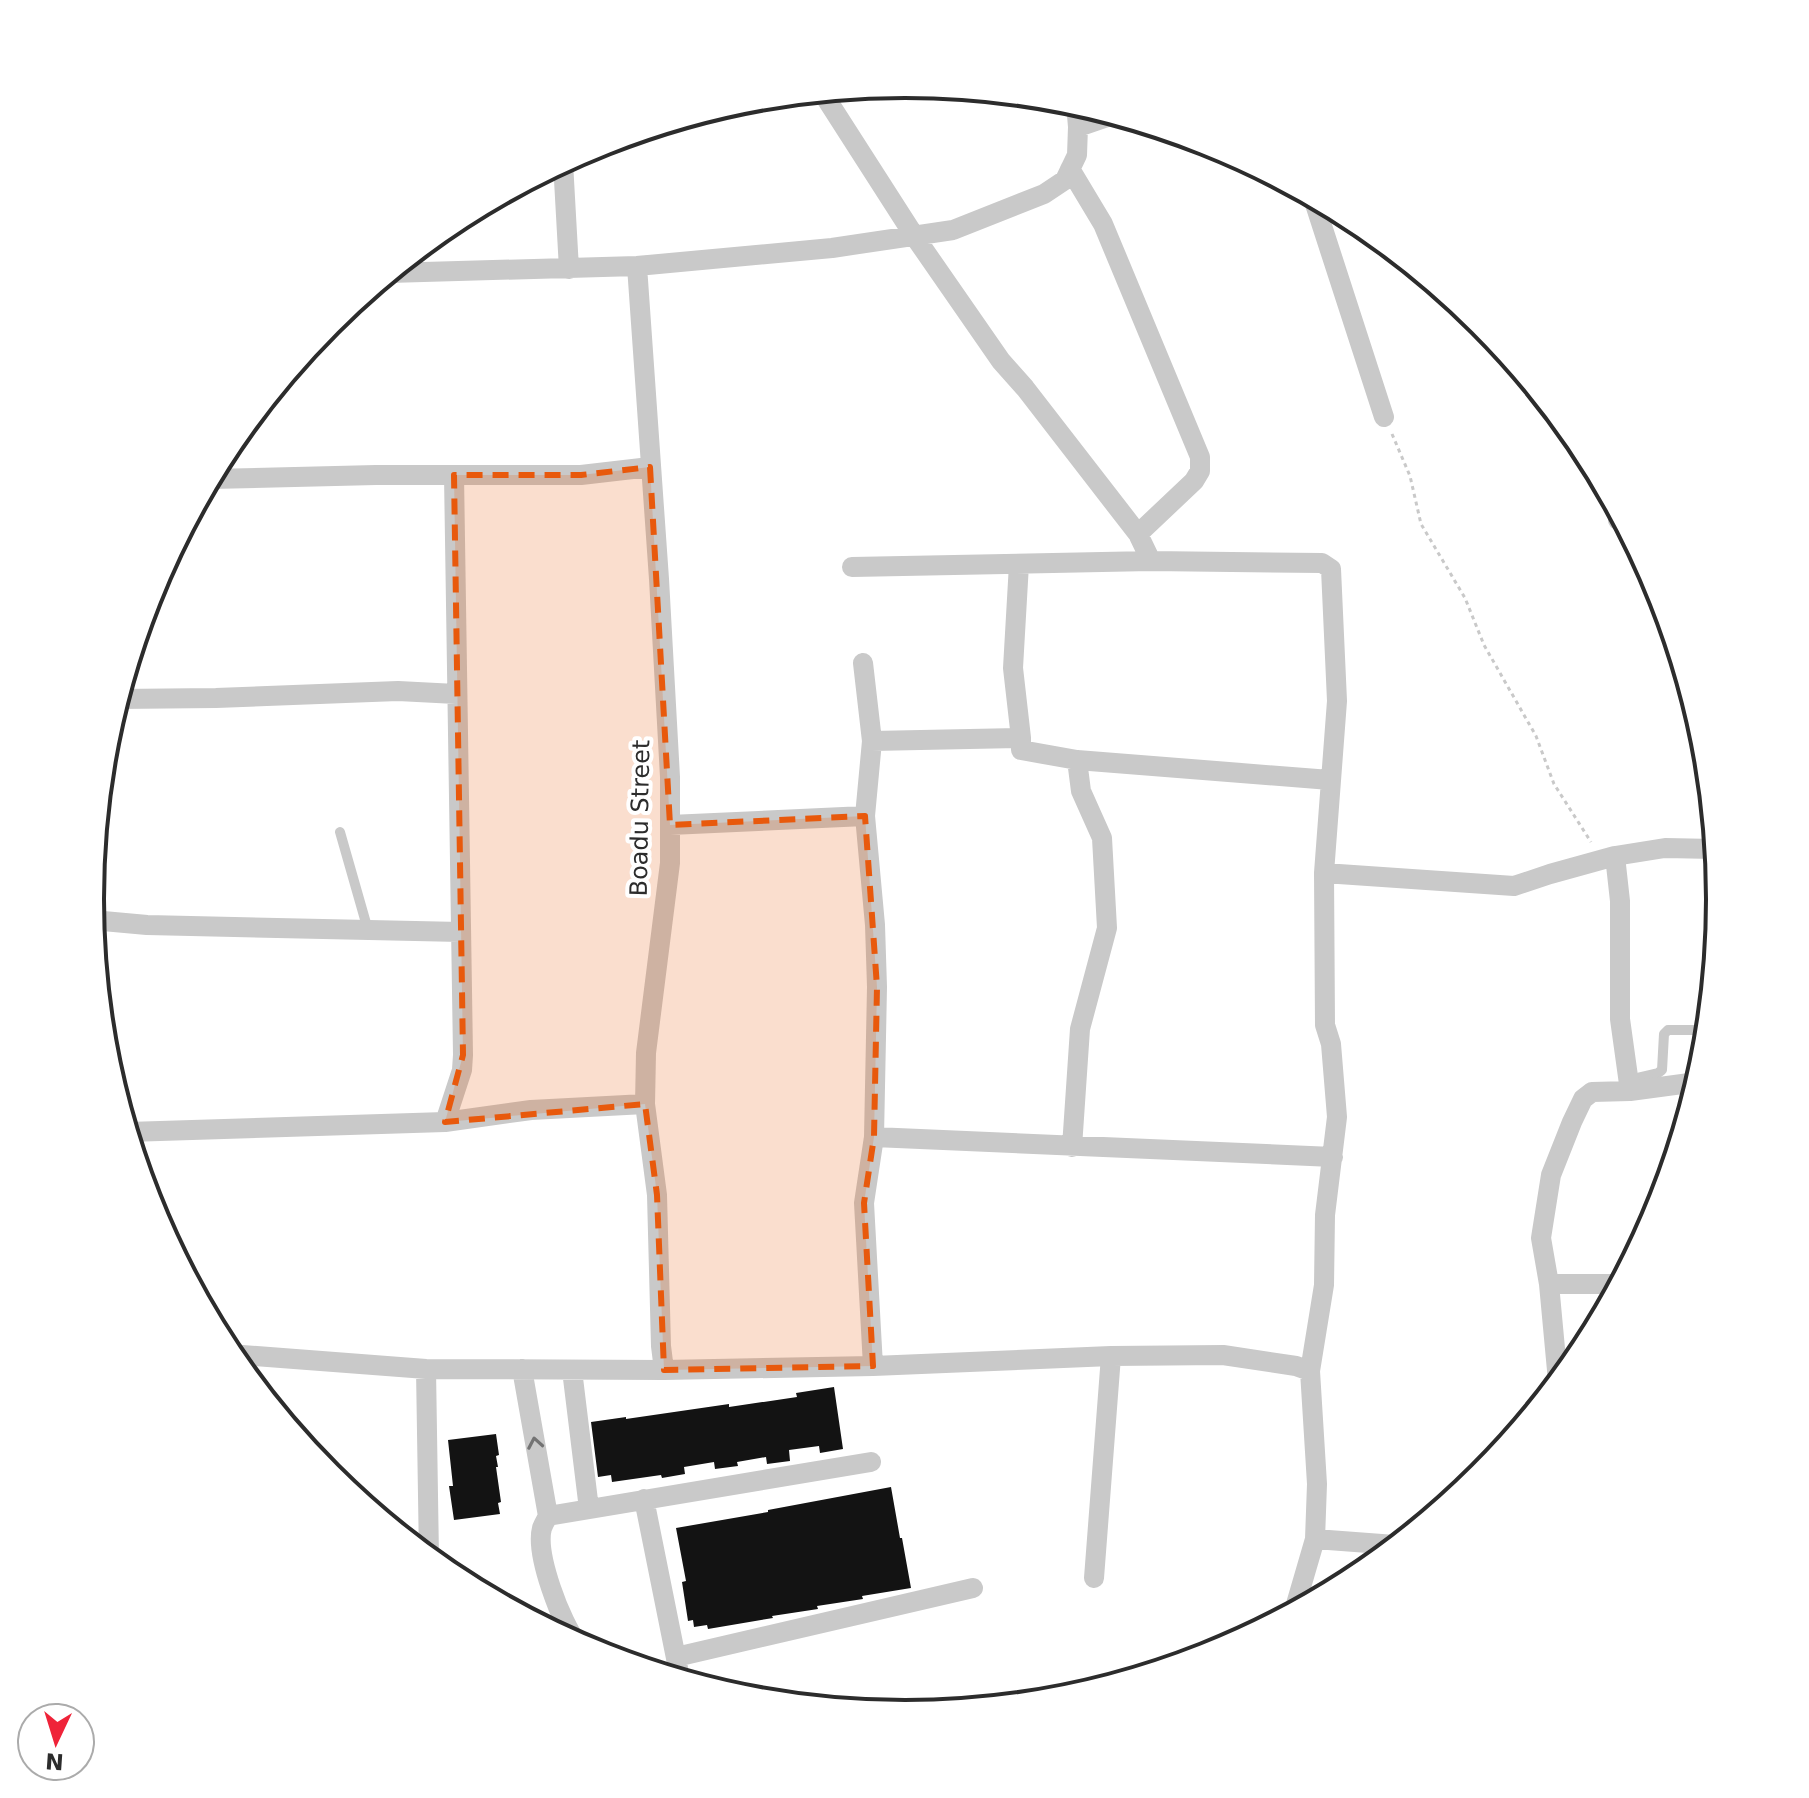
<svg xmlns="http://www.w3.org/2000/svg" width="1809" height="1798" font-family="'DejaVu Sans',sans-serif">
<rect width="100%" height="100%" fill="#fff"/>
<path fill="#131313" d="M834 1387 843 1449 820 1453 819 1446 789 1450 790 1461 767 1464 766 1457 737 1462 738 1466 715 1469 714 1462 684 1467 685 1474 662 1478 661 1475 612 1482 611 1475 598 1477 591 1422 626 1417V1419L729 1404V1407L797 1397 796 1393Z
M496 1434 499 1455 496 1456 498 1467H496L501 1502 498 1503 500 1514 454 1520 449 1486H453L448 1440Z
M891 1487 900 1538H902L911 1588 862 1596 863 1599 817 1606 818 1609 772 1616 773 1618 708 1629 707 1625 694 1627 693 1620 688 1621 682 1582 686 1581 676 1528 768 1512V1510Z"/>
<g fill="none" stroke-linecap="round" stroke-linejoin="round">
<path stroke="#c9c9c9" stroke-width="3" stroke-dasharray="4 4" stroke-linecap="butt" d="M1392 434 1410 476 1421 524 1465 598 1484 645 1536 736 1554 784 1591 842"/>
<path stroke="#c9c9c9" stroke-width="10" d="M340 832 368 930
M1628 1080 1658 1073 1662 1070 1664 1034 1668 1030H1707"/>
<path stroke="#c9c9c9" stroke-width="20" d="M822 92 915 237 1001 361 1025 388 1138 534 1151 561
M1078 127 1113 115
M563 162 569 269
M1070 169 1103 224 1200 457V471L1194 481 1138 534
M1313 198 1384 417
M637 266 659 579 670 777V863L646 1053 645 1104 657 1195 661 1346 664 1370
M389 273 637 266 832 248 953 230 1044 194 1065 180 1077 155 1078 127 1076 103
M210 479 376 475H581L650 467
M1618 520 1621 519
M1019 564 1013 668 1021 738
M852 567 1151 561 1322 563 1331 569 1337 701 1324 873 1325 1025 1331 1044 1337 1117 1325 1215 1324 1285 1310 1371 1317 1484 1315 1539 1294 1611
M863 663 872 741 865 816 875 925 877 987 874 1137 864 1203 873 1366
M118 699 216 698 398 691 456 694
M872 741 1021 738V750L1077 760 1330 780
M670 825 865 816
M1615 856 1620 901V1019L1630 1091
M1324 873 1514 886 1550 874 1615 856 1665 848 1715 849
M92 920 147 925 461 932
M445 1122 462 1070 463 1055 454 475
M128 1132 445 1122 531 1110 645 1104
M874 1137 1333 1157
M1072 1147 1080 1029 1107 928 1102 838 1081 791 1077 760
M1549 1284H1618
M229 1354 426 1369 664 1370 873 1366 1111 1356 1223 1355 1296 1366 1310 1371
M426 1369 429 1558
M522 1369 548 1516
M572 1370 589 1509
M1558 1381 1549 1284 1541 1238 1551 1175 1572 1122 1583 1099 1592 1092 1630 1091 1697 1082
M644 1499 680 1678
M1315 1539 1395 1545
M1094 1578 1111 1356
M578 1644C561 1623 535 1554 542 1528 544 1523 546 1520 548 1516L871 1462
M676 1657 973 1588"/>
</g>
<defs><path id="oneway-chevron" d="M-2-3.5L2.5 0L-2 3.5" fill="none" stroke-width="1.6" stroke-linecap="round" stroke-linejoin="round" transform="scale(2)"/></defs>
<use stroke="#737373" href="#oneway-chevron" transform="translate(535 1443) rotate(-100)"/>
<path fill="#e8590c" fill-opacity="0.2" stroke="#e8590c" stroke-width="6" stroke-dasharray="16 10" stroke-linejoin="round" d="M650 467 670 825 865 816 877 987 874 1137 864 1203 873 1366 664 1370 657 1195 645 1104 445 1122 463 1055 454 475H581Z"/>
<g text-anchor="middle" stroke-width="8" stroke-linejoin="round" paint-order="stroke">
<g font-size="24" fill="#2c2c2c" stroke="#fff">
<text transform="translate(640 818) rotate(-89)" y="8">Boadu Street</text>
</g>
</g>
<path d="M0 0H1809V1798H0ZM104 899a801 801 0 1 1 1602 0a801 801 0 1 1-1602 0Z" fill="#fff" fill-rule="evenodd"/>
<path fill="none" stroke="#2c2c2c" stroke-width="4" d="M104 899a801 801 0 1 1 1602 0a801 801 0 1 1-1602 0Z"/>
<g transform="translate(56 1742) rotate(184)"><circle r="38" fill="#ffffff" stroke="#ababab" stroke-width="2"/>
<path d="M0-6L14 30L0 20L-14 30Z" fill="#ef2339"/>
<text y="-12" font-size="22" font-weight="bold" text-anchor="middle" fill="#2c2c2c">N</text>
</g>
</svg>
